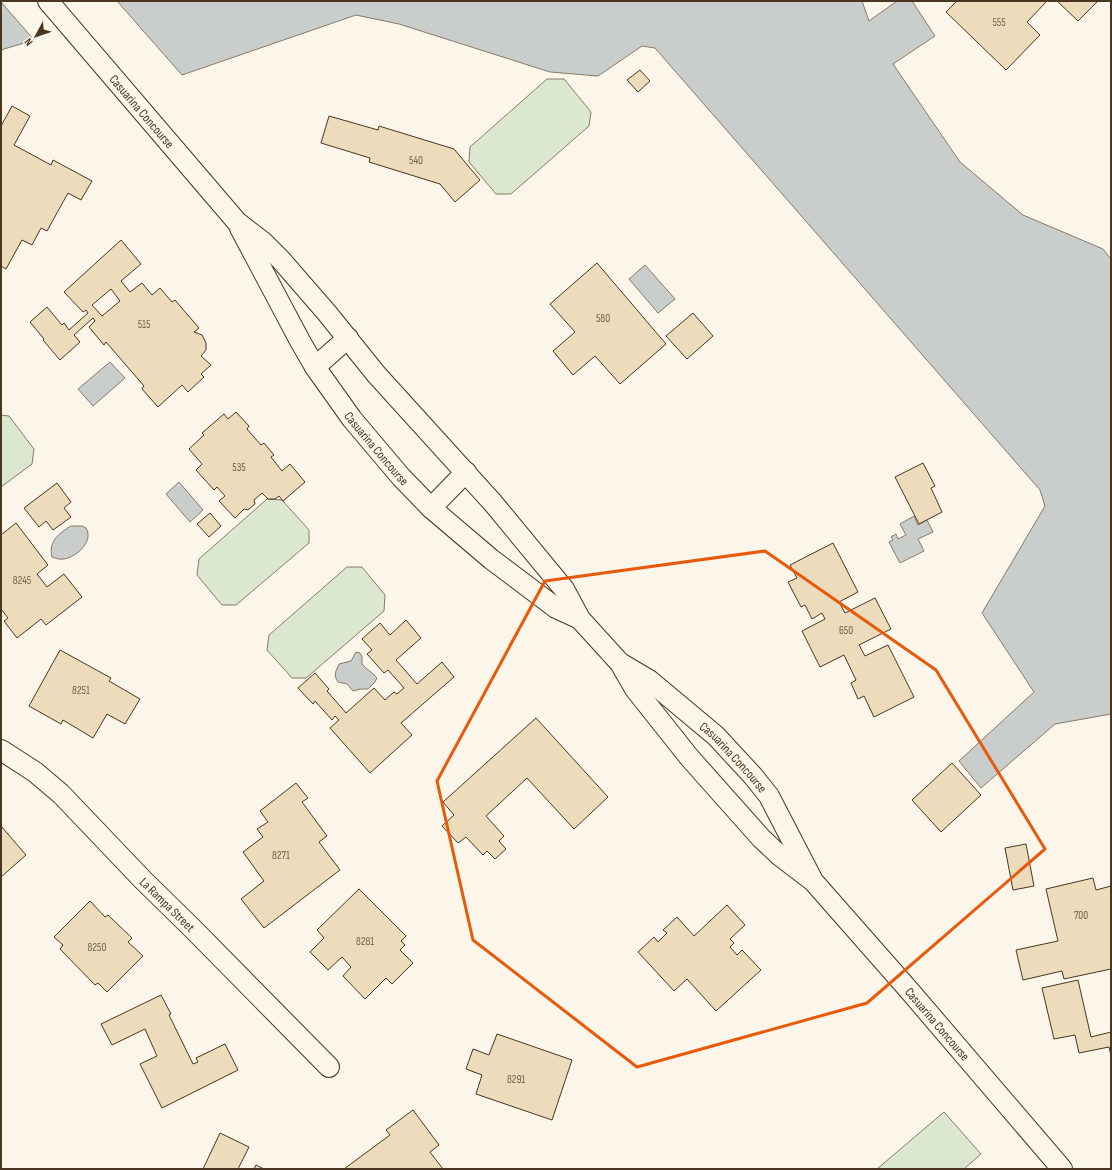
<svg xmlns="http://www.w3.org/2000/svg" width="1112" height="1170" font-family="'Sofia Sans Condensed',sans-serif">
<rect width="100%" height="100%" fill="#fbf6e9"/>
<path fill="#dce7d0" stroke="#887966" d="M547 79H564L591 112 589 126 511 194H496L469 162 470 147Z
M1 415 9 416 34 449 32 464 1 487Z
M267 499 282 500 309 530V543L236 605H222L197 575 199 559Z
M347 567H362L385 595 384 611 306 678H292L267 650 269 635Z
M944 1112 981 1154 964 1169H877Z"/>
<path fill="#c9cecd" stroke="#887966" d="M117 1H862L869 21 897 1H912L935 36 893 64 960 162 1023 215 1103 249 1111 259V714L1055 724 981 788 959 761 1034 692 982 613 1045 506 1040 490 655 48 642 46 598 76 550 72 399 24 356 15 182 75Z
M1 2 34 40 1 50Z
M645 265 675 299 658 313 629 279Z
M110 362 125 378 93 406 78 389Z
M179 482 203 510 190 522 166 494Z
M914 516 918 525 927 520 933 532 918 539 924 551 900 563 889 542 893 540 891 537 896 534 898 539 906 535 900 524Z
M71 526H82L86 528C94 541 77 557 64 559 59 560 56 558 52 557 48 542 59 533 71 526Z
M356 652 360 653 362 657V664C366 669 372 672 377 678L375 682 368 689H361L353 691 347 684 338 682C333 675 336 671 339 664L351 661Z"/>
<path fill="#ecdcbc" stroke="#4a3520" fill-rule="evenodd" d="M957 1H1047L1027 22 1040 35 1006 70 946 12Z
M1057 1H1098L1078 21Z
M640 70 650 81 638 92 627 80Z
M12 106 30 116 14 145 51 165 53 160 92 181 81 200 68 193 47 231 41 228 32 245 22 240 6 269 1 266V126Z
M329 116 378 130 379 126 454 149 480 180 455 202 440 184 369 162 370 158 321 143Z
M121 240 141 264 121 281 130 292 142 283 152 295 160 288 172 302 175 300 199 328 194 332 202 335 206 343V350L201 356 211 365 201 374 204 377 188 392 182 385 158 407 142 389 144 386 106 342 104 345 89 327 95 321 93 318 74 335 80 342 60 360 43 340 44 339 30 322 47 307 62 325 64 323 69 330 88 313 86 310 83 312 64 292ZM111 289 120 301 102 316 92 305Z
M597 263 666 344 620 384 595 356 573 375 553 351 575 332 550 304Z
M693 313 713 336 687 359 666 336Z
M236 412 249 426 247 429 261 445 264 443 274 455 271 457 282 471 290 464 305 482 283 501 279 496 275 499H268L262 493 254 500 255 504 248 510 244 509 235 518 219 501 225 496 217 487 214 490 196 470 202 464 189 449 204 435 202 433 224 414 228 419Z
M923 463 935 486 931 488 942 512 919 524 895 477Z
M57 483 71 502 64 508 71 517 53 530 46 521 39 527 24 508Z
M210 513 221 526 209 537 197 524Z
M16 523 48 565 37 574 47 587 64 574 82 597 46 625 41 619 17 638 4 621 8 618 1 609V535Z
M833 543 858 592 839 602 845 613 875 598 891 629 859 645 865 656 888 645 914 697 874 717 864 696 858 699 851 683 856 680 844 655 820 667 802 631 825 619 822 613 812 619 805 605 801 607 788 582 797 578 790 565Z
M406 620 421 638 396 660 417 684 442 662 454 677 401 723 412 735 370 773 330 728 339 720 335 716 332 720 315 701 313 704 298 688 315 673 329 689 327 691 346 713 374 688 385 700 394 692 397 694 404 688 388 670 384 673 367 654 372 650 362 639 380 623 390 635Z
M60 650 111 678 109 681 140 699 125 724 107 714 93 738 63 720 61 724 29 706Z
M536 718 608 797 574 829 527 778 486 816 504 836 499 841 506 849 495 859 487 851 483 855 466 837 458 843 442 826 454 815 443 802Z
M952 763 981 795 941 832 912 800Z
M296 783 308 798 302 802 327 836 319 842 340 870 264 928 241 899 264 881 243 852 263 837 257 829 268 822 260 811Z
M1 826 26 855 1 877Z
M1026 844 1034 886 1013 890 1005 848Z
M1093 878 1096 890 1111 886V969L1064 979 1062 971 1023 980 1016 950 1058 941 1046 889Z
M359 889 406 936 401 941 405 945 400 950 413 963 392 984 386 978 365 999 343 976 351 967 342 957 328 970 310 952 324 938 317 930Z
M90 901 105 917 108 915 132 938 128 942 143 956 107 992 98 983 95 985 60 949 63 945 54 937Z
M727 905 745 925 730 939 734 943 730 947 737 955 742 950 761 970 716 1011 687 979 674 991 638 952 654 937 658 942 667 933 663 930 677 917 694 936Z
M1078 980 1091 1037 1111 1032V1056L1109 1047 1079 1053 1075 1035 1054 1039 1042 988Z
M161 995 171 1014 169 1015 193 1064 198 1062 196 1058 225 1044 238 1070 162 1108 140 1064 157 1056 145 1029 112 1045 101 1024Z
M497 1034 572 1060 552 1120 476 1094 482 1075 466 1069 473 1049 489 1055Z
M413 1110 439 1145 430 1152 443 1169H344L390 1135 386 1130Z
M220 1133 249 1147 238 1169H203Z
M256 1165 264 1169H254Z"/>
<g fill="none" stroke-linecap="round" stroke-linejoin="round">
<defs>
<g id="minor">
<path id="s1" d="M48 1 237 222 263 242 281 260 327 313 376 374 493 503 564 589 580 619 620 663 635 689 689 757 761 838 779 855 813 881 908 989 1062 1169"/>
<path id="s2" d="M240 228 300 341 315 367 352 419 401 477 431 508 491 559 556 608 580 619"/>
<path d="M315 367 348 338"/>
<path d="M431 508 466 472"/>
<path id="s3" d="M622 664 649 680 716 736 753 776 769 796 811 877"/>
<path id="s4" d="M1 750 35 772 61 794 143 880 193 929 329 1067"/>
</g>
</defs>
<use href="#minor" stroke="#4a3520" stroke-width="22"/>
<use href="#minor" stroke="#fbf6e9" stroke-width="20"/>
</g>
<path fill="none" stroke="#e8590c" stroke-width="3" stroke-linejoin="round" d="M765 551 936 670 1045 849 867 1003 637 1067 473 940 437 781 545 581Z"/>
<g text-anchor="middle" stroke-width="3" stroke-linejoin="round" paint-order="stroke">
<g font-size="11" fill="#725f47">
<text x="999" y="26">555</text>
<text x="416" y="164">540</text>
<text x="603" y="322">580</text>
<text x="144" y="328">515</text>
<text x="239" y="471">535</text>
<text x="22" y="584">8245</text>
<text x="846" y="634">650</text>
<text x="81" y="694">8251</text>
<text x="281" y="859">8271</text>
<text x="1081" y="919">700</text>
<text x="365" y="945">8281</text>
<text x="97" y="951">8250</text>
<text x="516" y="1083">8291</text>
</g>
<g font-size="13" fill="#4a3520" stroke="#fbf6e9">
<text dy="5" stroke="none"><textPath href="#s1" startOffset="145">Casuarina Concourse</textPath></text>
<text dy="5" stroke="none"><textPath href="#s2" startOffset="260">Casuarina Concourse</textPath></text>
<text dy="5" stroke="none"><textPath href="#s3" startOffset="146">Casuarina Concourse</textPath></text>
<text dy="5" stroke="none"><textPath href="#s4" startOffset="228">La Rampa Street</textPath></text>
<text dy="5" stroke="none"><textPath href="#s1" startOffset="1359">Casuarina Concourse</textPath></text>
</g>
</g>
<rect width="1112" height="1170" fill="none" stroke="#4a3520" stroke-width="4"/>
<g transform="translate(36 36) rotate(230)" stroke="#fbf6e9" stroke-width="3" paint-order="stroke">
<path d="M0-3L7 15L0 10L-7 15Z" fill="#4a3520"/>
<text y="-6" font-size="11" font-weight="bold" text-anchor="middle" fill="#4a3520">N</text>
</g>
</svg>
